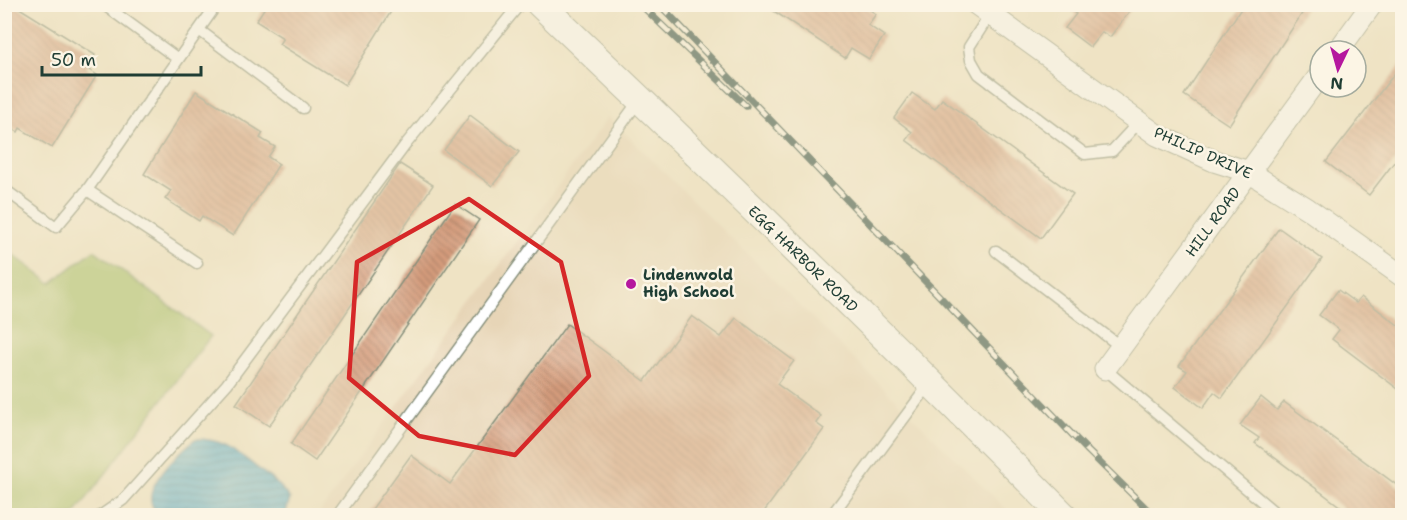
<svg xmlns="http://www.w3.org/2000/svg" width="1407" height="520" font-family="'Shantell Sans',sans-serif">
<defs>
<pattern id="water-rules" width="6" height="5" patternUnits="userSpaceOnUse" patternTransform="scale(1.5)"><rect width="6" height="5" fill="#52acd0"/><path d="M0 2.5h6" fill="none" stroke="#438daa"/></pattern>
<pattern id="building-back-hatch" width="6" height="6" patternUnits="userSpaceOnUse" patternTransform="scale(1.5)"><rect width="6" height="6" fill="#d49b7b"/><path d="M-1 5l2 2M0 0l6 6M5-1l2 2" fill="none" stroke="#ab8066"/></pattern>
</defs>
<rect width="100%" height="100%" fill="#fcf5e5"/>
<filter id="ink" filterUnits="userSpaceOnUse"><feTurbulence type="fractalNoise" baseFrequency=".0167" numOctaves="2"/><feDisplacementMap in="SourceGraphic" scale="12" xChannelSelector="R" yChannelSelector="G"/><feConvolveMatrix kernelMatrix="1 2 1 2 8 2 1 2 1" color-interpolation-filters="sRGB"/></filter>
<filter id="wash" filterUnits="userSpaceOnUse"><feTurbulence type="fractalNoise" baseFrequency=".008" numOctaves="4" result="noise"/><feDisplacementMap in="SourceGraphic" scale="24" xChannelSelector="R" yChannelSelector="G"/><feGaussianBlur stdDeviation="1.35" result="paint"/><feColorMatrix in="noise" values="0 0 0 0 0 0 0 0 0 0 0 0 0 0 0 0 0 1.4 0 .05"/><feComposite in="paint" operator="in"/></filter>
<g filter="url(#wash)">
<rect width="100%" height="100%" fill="#efe3c4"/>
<path fill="#e7d5b7" d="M608 117 922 426 1012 515 317 516Z"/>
<path fill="#a2be65" stroke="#607e4c" stroke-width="1.5" d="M5 249 51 283 94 250 211 336 74 515H5Z"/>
<path fill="url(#water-rules)" stroke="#387482" stroke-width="1.5" d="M195 439C224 439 233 449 255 466 268 476 280 485 290 499L285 515H157C155 511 152 506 151 502 148 480 180 452 195 439Z"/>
<g id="blocks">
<path fill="url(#building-back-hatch)" d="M13 4 95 55 86 68 97 75 52 148 20 128 18 132 4 124V18Z
M267 4H382L392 10 345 85 279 44 283 38 256 21Z
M763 4H861L876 14 868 25 884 36 869 59 851 48 845 58Z
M1068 4H1135L1110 37 1102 32 1090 47 1065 28 1076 14 1066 7Z
M1244 4H1298L1305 9 1229 125 1184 95Z
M1402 64V152L1369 195 1326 162Z
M196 91 263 133 260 138 275 147 268 157 279 164 233 236 202 216 199 221 165 199 171 191 144 174Z
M912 93 935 109 942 99 1073 194 1041 238 906 140 912 132 894 118Z
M470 115 519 152 492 186 444 150Z
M400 164 433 185 269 426 236 404Z
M455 204 479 220 315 461 291 444Z
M1279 228 1322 259 1222 398 1214 392 1203 408 1175 387 1187 371 1179 366Z
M1338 290 1356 303 1361 297 1402 328V392L1332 339 1339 330 1319 315Z
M692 316 721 337 736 318 794 361 777 384 821 416 816 423 824 429 761 516H367L411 455 450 484 567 324 645 381Z
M1261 397 1277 410 1284 402 1402 489V516H1353L1255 443 1259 438 1240 425Z"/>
</g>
</g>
<g filter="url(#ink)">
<use href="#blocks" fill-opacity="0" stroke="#87907c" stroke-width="1.5"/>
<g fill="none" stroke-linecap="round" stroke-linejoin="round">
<defs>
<path id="service" d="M103 4 178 59
M990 14 969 47 971 60 979 74 1085 154 1112 151 1139 122
M199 30 303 108
M4 189 56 227 87 190 217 4
M87 190 197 263
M996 251 1121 347
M1105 369 1279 516
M100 516 123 500 227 384 406 144 520 4
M337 516 640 99
M831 516 931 382"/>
<path id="minor" d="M976 4 1157 135 1214 161 1249 172 1308 209 1402 276
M1338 51 1372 4
M1105 369 1320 75"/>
<path id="tertiary" d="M540 4C717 172 892 343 1064 516"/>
</defs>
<use href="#service" stroke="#87907c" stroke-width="13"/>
<use href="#minor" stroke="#87907c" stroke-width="23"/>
<use href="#tertiary" stroke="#87907c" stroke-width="29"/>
<use href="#service" stroke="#fff" stroke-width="10"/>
<use href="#minor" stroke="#fff" stroke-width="21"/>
<use href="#tertiary" stroke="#fff" stroke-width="27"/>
<defs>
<path id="rail" d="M640 4 746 106
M659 4 1088 451 1154 516"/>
</defs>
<use href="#rail" stroke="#1f3d34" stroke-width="7"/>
<use href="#rail" stroke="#fcf5e5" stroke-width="4.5" stroke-dasharray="14" stroke-linecap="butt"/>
</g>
</g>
<path d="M0 0H1407V520H0ZM469 199 561 262 589 376 515 455 419 436 349 378 357 262Z" fill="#efe3c4" fill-opacity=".55" fill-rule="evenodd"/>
<path fill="none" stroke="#d62828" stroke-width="4.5" stroke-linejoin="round" d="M469 199 561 262 589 376 515 455 419 436 349 378 357 262Z"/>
<circle fill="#b5179e" stroke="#fcf5e5" stroke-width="2" cx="631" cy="284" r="6"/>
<g text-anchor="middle" stroke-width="5" stroke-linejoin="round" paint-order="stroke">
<g font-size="15" fill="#1f3d34" stroke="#fcf5e5">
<text transform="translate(1203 153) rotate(24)" y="5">PHILIP DRIVE</text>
<text transform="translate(1213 222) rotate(-54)" y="5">HILL ROAD</text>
<text transform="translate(803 259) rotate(44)" y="5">EGG HARBOR ROAD</text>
</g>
<g font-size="15" font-weight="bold" fill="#1f3d34" stroke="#fcf5e5" text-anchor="start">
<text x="643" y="280">Lindenwold<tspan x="643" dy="17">High School</tspan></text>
</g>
</g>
<rect width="1407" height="520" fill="none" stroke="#fcf5e5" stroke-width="24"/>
<g transform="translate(1338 69) rotate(185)"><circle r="28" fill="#fcf5e5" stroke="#a4ab9e" stroke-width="1.5"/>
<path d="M0-4.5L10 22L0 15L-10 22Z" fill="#b5179e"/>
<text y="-9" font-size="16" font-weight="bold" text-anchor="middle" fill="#1f3d34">N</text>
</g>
<path d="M42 66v9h159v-9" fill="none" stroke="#1f3d34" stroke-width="3"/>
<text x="51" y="66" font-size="18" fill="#1f3d34" stroke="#fcf5e5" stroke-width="4.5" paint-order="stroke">50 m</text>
</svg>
